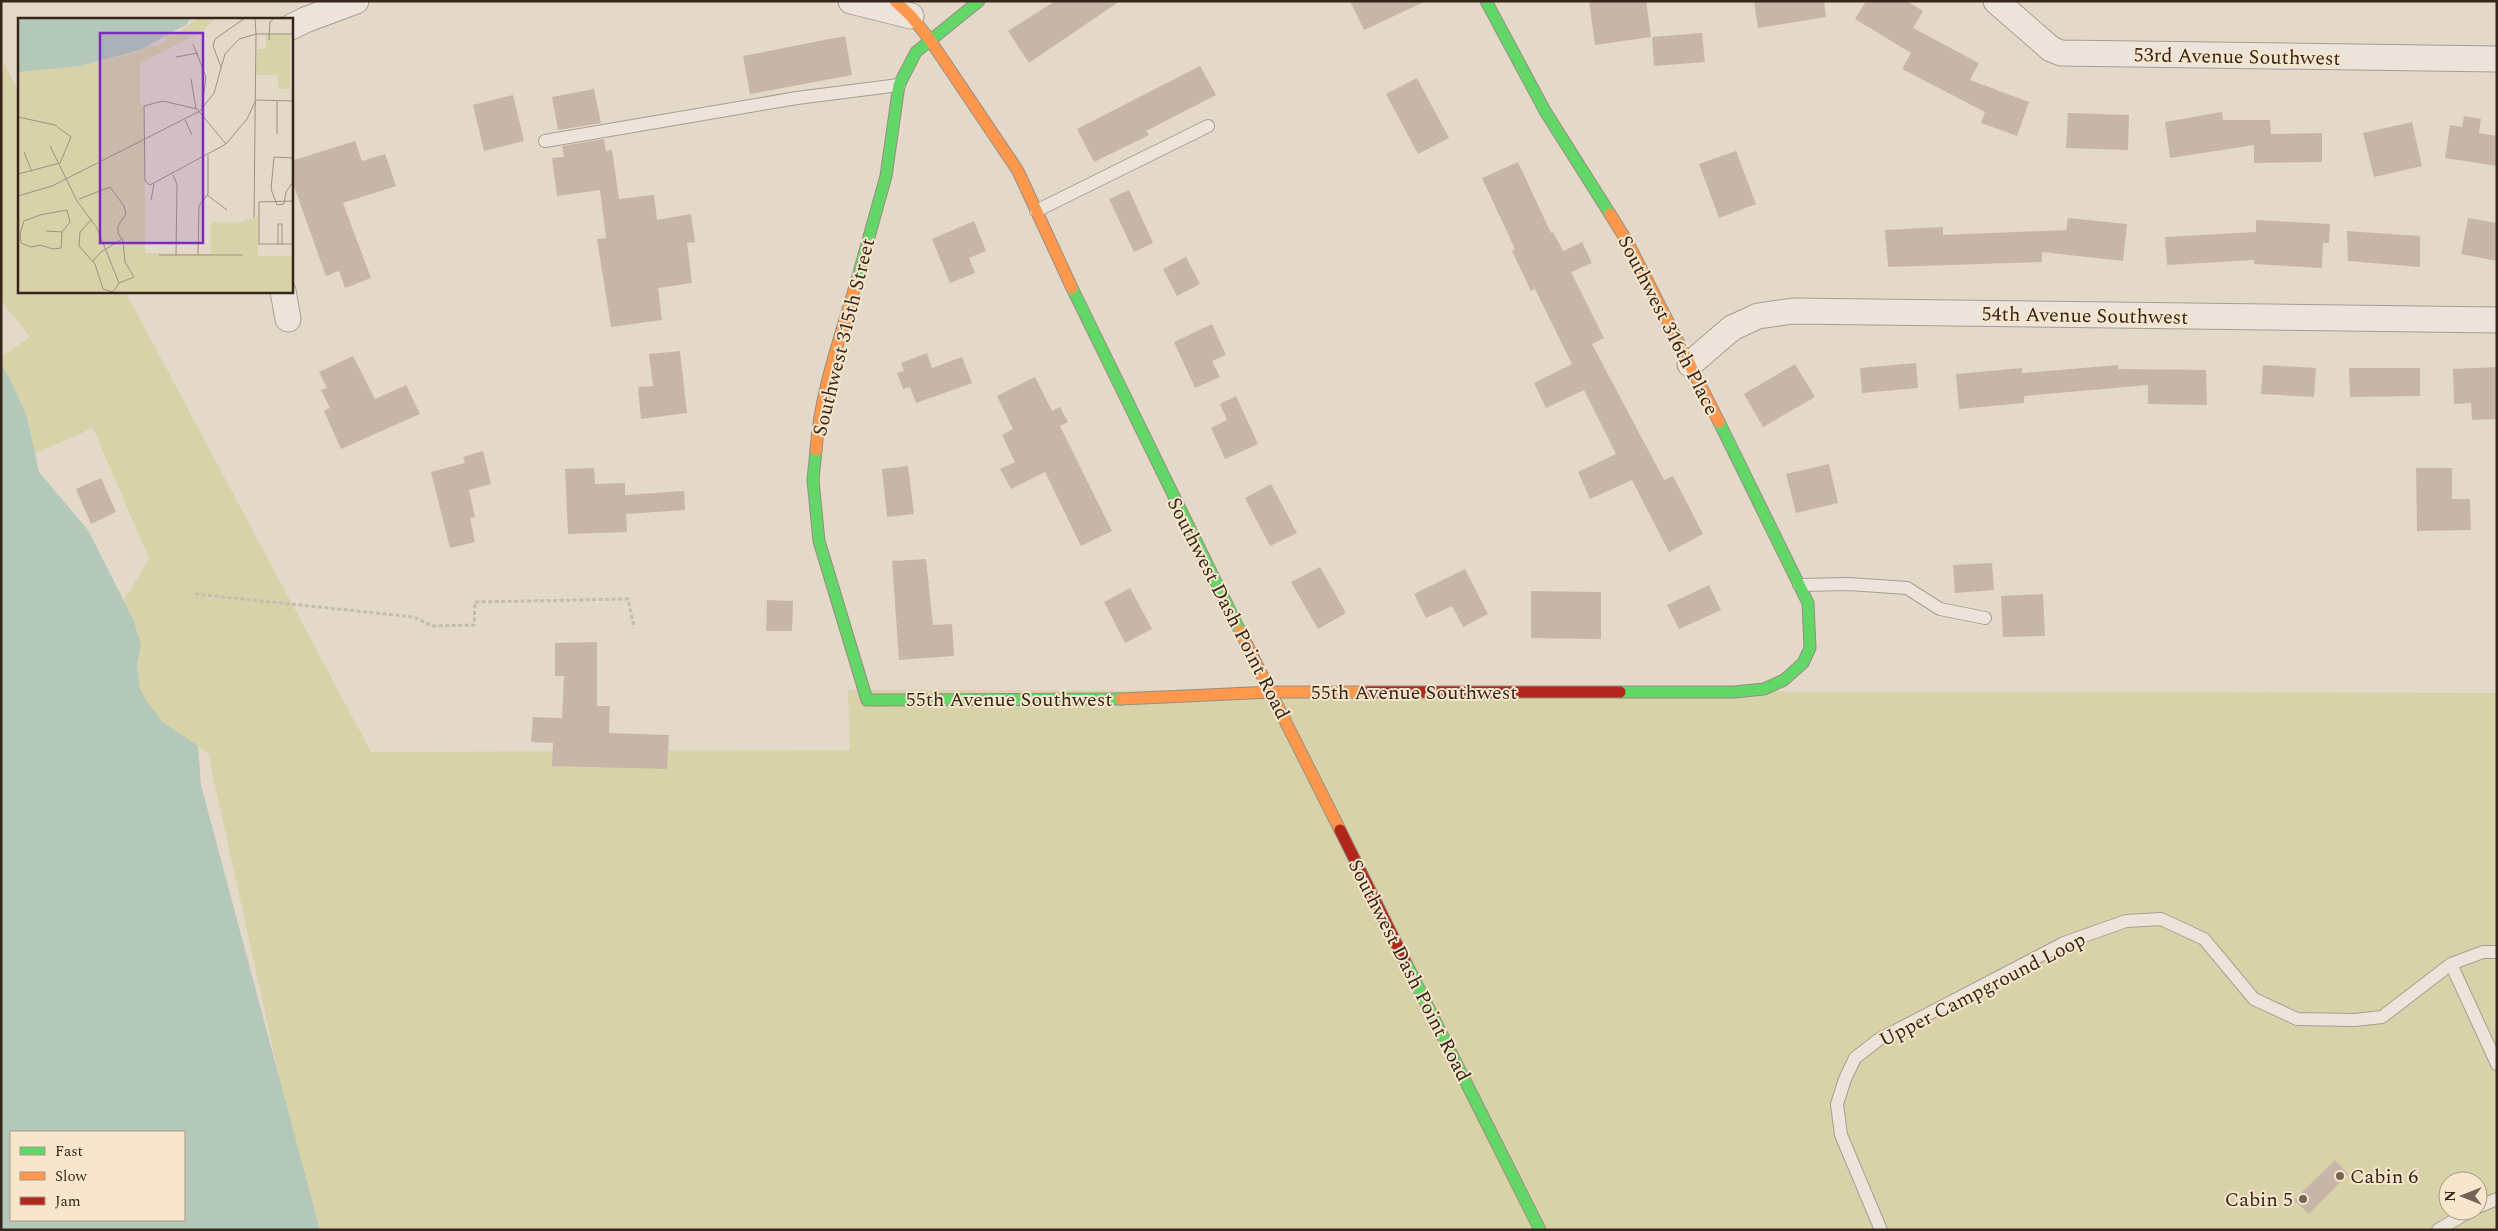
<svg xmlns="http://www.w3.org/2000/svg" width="2498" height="1231" font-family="Spectral,serif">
<rect width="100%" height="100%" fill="#e4d8c8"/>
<path fill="#d8d2a9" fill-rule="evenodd" d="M1 58 19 91V291H125L371 752 850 750 848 690 2497 693V1230H320L284 1099 208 753C181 734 143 715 137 679 135 667 141 656 140 645 139 629 131 615 123 602L149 559 93 428 34 454C32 442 30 427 26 415 21 402 1 368 1 357L30 337 1 301ZM2448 1181H2478V1211H2448Z"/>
<path fill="#b4c8b9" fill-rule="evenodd" d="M1 364 10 379 27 417 39 472 88 530 134 621 141 645 137 666 140 689 147 702 163 722 198 746 201 785 320 1230H1ZM11 1132H184V1220H11Z"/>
<path fill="#c8b5a9" d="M1055 1H1120L1029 63 1008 31Z
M1350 1H1426L1364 30Z
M1589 1H1646L1651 37 1595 45Z
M1754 1H1824L1826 17 1758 28Z
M1866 1H1907L1923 11 1913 28 1979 63 1970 80 2029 102 2017 136 1981 123 1985 112 1902 69 1911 53 1855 19Z
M1702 33 1705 62 1654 66 1652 37Z
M845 36 852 75 750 94 743 56Z
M1200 66 1216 95 1146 131 1149 135 1094 162 1077 129Z
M1417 78 1449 138 1418 154 1386 94Z
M594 89 601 123 558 130 552 97Z
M513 95 524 141 484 151 473 105Z
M2222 112 2223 120H2270L2271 134 2322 133V162L2254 163V145L2170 158 2165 122Z
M2068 113 2129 115 2128 150 2066 148Z
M2464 116 2481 119 2479 133 2497 136V166L2445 158 2450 125 2462 127Z
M2412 122 2422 166 2374 177 2363 133Z
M604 139 606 151 612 150 619 199 654 195 657 220 691 214 695 242 687 243 692 283 658 288 662 320 611 327 597 239 606 238 600 190 557 196 552 158 564 157 562 146Z
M355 141 362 161 385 154 396 186 343 203 371 278 345 288 339 271 326 276 291 178V161Z
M1736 151 1756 204 1719 218 1699 164Z
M1518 162 1551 233 1553 232 1563 251 1582 242 1592 263 1571 272 1604 338 1592 344 1664 480 1673 476 1703 534 1669 552 1632 480 1590 499 1578 472 1616 454 1584 390 1546 408 1534 383 1572 364 1535 289 1531 291 1512 251 1515 249 1482 178Z
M1129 190 1153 243 1134 252 1109 199Z
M2068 218 2127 224 2123 261 2042 252V262L1888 267 1885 230 1943 227V235L2066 230Z
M2468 218 2497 223V261L2461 254Z
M2256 220 2330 224 2329 243H2323L2322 268 2254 264V260L2167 265 2165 237 2256 232Z
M974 221 986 251 969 258 975 273 950 283 932 239Z
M2347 231 2420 236V267L2348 261Z
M1186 257 1200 284 1177 296 1163 269Z
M1212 324 1226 355 1212 361 1220 377 1195 388 1174 342Z
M680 351 687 413 641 419 638 387 653 386 649 354Z
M927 353 932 368 962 357 972 383 916 403 910 387 903 389 897 373 904 371 901 363Z
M353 356 375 399 406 385 420 414 341 449 324 411 330 408 321 390 327 388 319 372Z
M1916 363 1918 388 1862 393 1860 368Z
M1795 364 1815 397 1763 427 1744 394Z
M2118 365V369L2206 370 2207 405 2148 404V385L2024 396V403L1959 409 1956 374 2022 368V373Z
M2263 365 2316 368 2314 397 2261 394Z
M2497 367V419L2472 420 2471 403 2454 404 2453 369Z
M2349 368H2420V396L2350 397Z
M1035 377 1052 411 1060 407 1068 422 1060 426 1112 531 1081 546 1045 472 1011 489 1000 469 1015 462 1002 435 1013 429 997 396Z
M1236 396 1258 444 1225 459 1211 428 1227 420 1220 404Z
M483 451 491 484 469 490 475 517 470 518 475 542 450 548 431 472 465 463 463 457Z
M1829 464 1838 503 1796 513 1786 474Z
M908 466 914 514 887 517 882 469Z
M594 468 595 484 625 483V495L684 491 685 510 626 514 627 532 568 534 565 469Z
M2416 468H2452V499H2470L2471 530 2417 531Z
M101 478 116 512 91 524 76 489Z
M1271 484 1297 533 1270 546 1245 498Z
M926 559 933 625 952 624 954 656 899 660 892 561Z
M1992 563 1994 590 1955 593 1953 565Z
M1320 567 1346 613 1318 629 1291 582Z
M1465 569 1488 614 1463 627 1452 606 1426 618 1414 594Z
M1709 585 1721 610 1679 629 1667 605Z
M1130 588 1152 629 1125 643 1104 602Z
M1531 591 1601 592V639L1531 638Z
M2043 594 2045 636 2003 637 2001 596Z
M767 600 793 601 792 631H766Z
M597 642V706H610L609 733 669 735 667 769 552 766 553 743 531 742 533 717 562 718 564 676H555V643Z
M2335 1160 2348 1174 2309 1214 2294 1200Z"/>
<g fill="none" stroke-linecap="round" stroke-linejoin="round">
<defs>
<path id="lane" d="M545 141 797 98 899 85
M1036 211 1208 126
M1799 585 1849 584 1907 588 1940 609 1985 618
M2451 964 2497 1064
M2478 1207 2497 1199
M1881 1230 1841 1135 1837 1104 1845 1079 1855 1058 1878 1040 2064 943 2126 921 2161 919 2204 939 2254 999 2297 1019 2355 1020 2382 1017 2451 964 2483 952H2497
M2438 1230 2470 1211"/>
<path id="street" d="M851 1 911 16
M1996 1 2051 49 2061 53 2497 59
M291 27 305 20 356 1
M283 291 288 319
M1690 364 1732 328 1758 316 1793 311 2497 320"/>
<path id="fast" d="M1486 1 1545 111 1610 214
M857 280 886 176 899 85 916 52 979 1
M1072 288 1240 631
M816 450 813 480 819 541 867 700 1121 699
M1620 692H1734L1764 689 1784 680 1803 663 1810 648 1808 603 1719 422
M1405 961 1540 1230"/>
<path id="slow" d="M895 1 911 16 930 40 1018 171 1072 288
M1610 214 1628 243 1719 422
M816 450C820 392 841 335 857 280
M1240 631 1340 830
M1121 699 1271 692H1368"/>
<path id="jam" d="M1368 692H1620
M1340 830 1405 961"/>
</defs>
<use href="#lane" stroke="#a89d92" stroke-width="14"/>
<use href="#street" stroke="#a89d92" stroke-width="27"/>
<use href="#fast" stroke="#988d82" stroke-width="13"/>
<use href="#slow" stroke="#988d82" stroke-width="13"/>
<use href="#jam" stroke="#988d82" stroke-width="13"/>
<path stroke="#c4bbb1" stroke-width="3" stroke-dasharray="4 2.5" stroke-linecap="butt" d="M195 594 414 617 432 626 474 625 475 602 628 599 634 627"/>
<use href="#lane" stroke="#ece4da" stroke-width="12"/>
<use href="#street" stroke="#ece4da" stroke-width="25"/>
<use href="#fast" stroke="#63d668" stroke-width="11"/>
<use href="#slow" stroke="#ff974d" stroke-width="11"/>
<use href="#jam" stroke="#b3261e" stroke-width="11"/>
</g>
<g fill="#736457" stroke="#f7e6cc" stroke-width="2">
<circle cx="2340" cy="1176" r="5"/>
<circle cx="2303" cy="1199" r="5"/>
</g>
<g text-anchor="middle" stroke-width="4" stroke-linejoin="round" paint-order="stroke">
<g font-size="20" fill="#36251a" stroke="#f7e6cc">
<text transform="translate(2237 56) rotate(1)" y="7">53rd Avenue Southwest</text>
<text transform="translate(2085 315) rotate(1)" y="7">54th Avenue Southwest</text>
<text transform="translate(1669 325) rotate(63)" y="7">Southwest 316th Place</text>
<text transform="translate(843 337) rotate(-76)" y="7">Southwest 315th Street</text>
<text transform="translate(1229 608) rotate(63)" y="7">Southwest Dash Point Road</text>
<text x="1414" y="699">55th Avenue Southwest</text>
<text x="1009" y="706">55th Avenue Southwest</text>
<text transform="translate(1410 970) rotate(63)" y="7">Southwest Dash Point Road</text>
<text transform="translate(1982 989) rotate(-27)" y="7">Upper Campground Loop</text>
</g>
<g font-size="20" fill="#36251a" stroke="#f7e6cc" text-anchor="start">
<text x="2350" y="1183">Cabin 6</text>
<text x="2293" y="1206" text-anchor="end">Cabin 5</text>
</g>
</g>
<g transform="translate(18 18)">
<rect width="275" height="275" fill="#e4d8c8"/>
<path d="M179 0H197L185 13 122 46V86H127V235L193 236V204L218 205 240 199V238H275V275H0V54L62 48 122 33 127 27 138 28 149 23 147 18 155 15 157 18ZM248 16H272V71H260V57H238L239 31H248Z" fill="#d8d2a9"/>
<path d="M0 0H173L168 7 122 32 62 48 0 54Z" fill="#b4c8b9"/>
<path fill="none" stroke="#9e9082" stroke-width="1" d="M237 0 238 16M251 22 252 4 256 0M175 26 188 59 184 89M158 39 180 35M203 49 195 28 197 21 227 0M173 61 178 91M259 83V116M0 99 37 107 53 119 42 145 0 156M167 102 174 117M208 126 179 91 145 83 126 88 127 163 132 167 208 126 229 101 238 82 275 83M32 128 59 183 79 210 101 265M6 134 14 154M275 140 256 139 253 171 259 187 266 186 268 174 275 164M155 157 159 166 158 237M189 177 209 192M0 178 34 168 182 93 196 75 207 36 221 21 238 16H275M61 181 92 169 106 188 108 196 100 208V215L105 223 107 244 116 259 101 265 95 274 85 271 77 246 61 228 62 214 73 202M133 182 136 166M241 184V226H275M241 184 275 183M49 192 52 204 44 214 43 230 35 231 22 227 13 229 3 225 2 216 6 203 22 197ZM236 200 238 16M28 213 44 214M260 226V206H264V226M141 237H225M180 237 181 188 190 176V137M74 244 83 234 104 221"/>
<path fill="#7b2cbf" fill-opacity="0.15" stroke="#7b2cbf" stroke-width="2.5" d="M82 15H185V225H82Z"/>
<rect width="275" height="275" fill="none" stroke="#36251a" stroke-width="2.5"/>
</g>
<rect width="2498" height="1231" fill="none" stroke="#36251a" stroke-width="5"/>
<rect x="10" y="1131" width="175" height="90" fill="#f7e6cc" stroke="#aa9985"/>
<rect x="20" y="1147" width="25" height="8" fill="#63d668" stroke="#aa9985"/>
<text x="55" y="1156" font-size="15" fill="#36251a">Fast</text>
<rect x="20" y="1172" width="25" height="8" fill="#ff974d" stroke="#aa9985"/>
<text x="55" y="1181" font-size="15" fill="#36251a">Slow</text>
<rect x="20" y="1197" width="25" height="8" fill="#b3261e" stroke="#aa9985"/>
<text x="55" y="1206" font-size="15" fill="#36251a">Jam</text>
<g transform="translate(2463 1196) rotate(270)"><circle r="24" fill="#f7e6cc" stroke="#aa9985"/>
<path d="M0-4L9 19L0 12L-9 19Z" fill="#736457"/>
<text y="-8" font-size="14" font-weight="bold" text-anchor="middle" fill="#36251a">N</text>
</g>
</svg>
